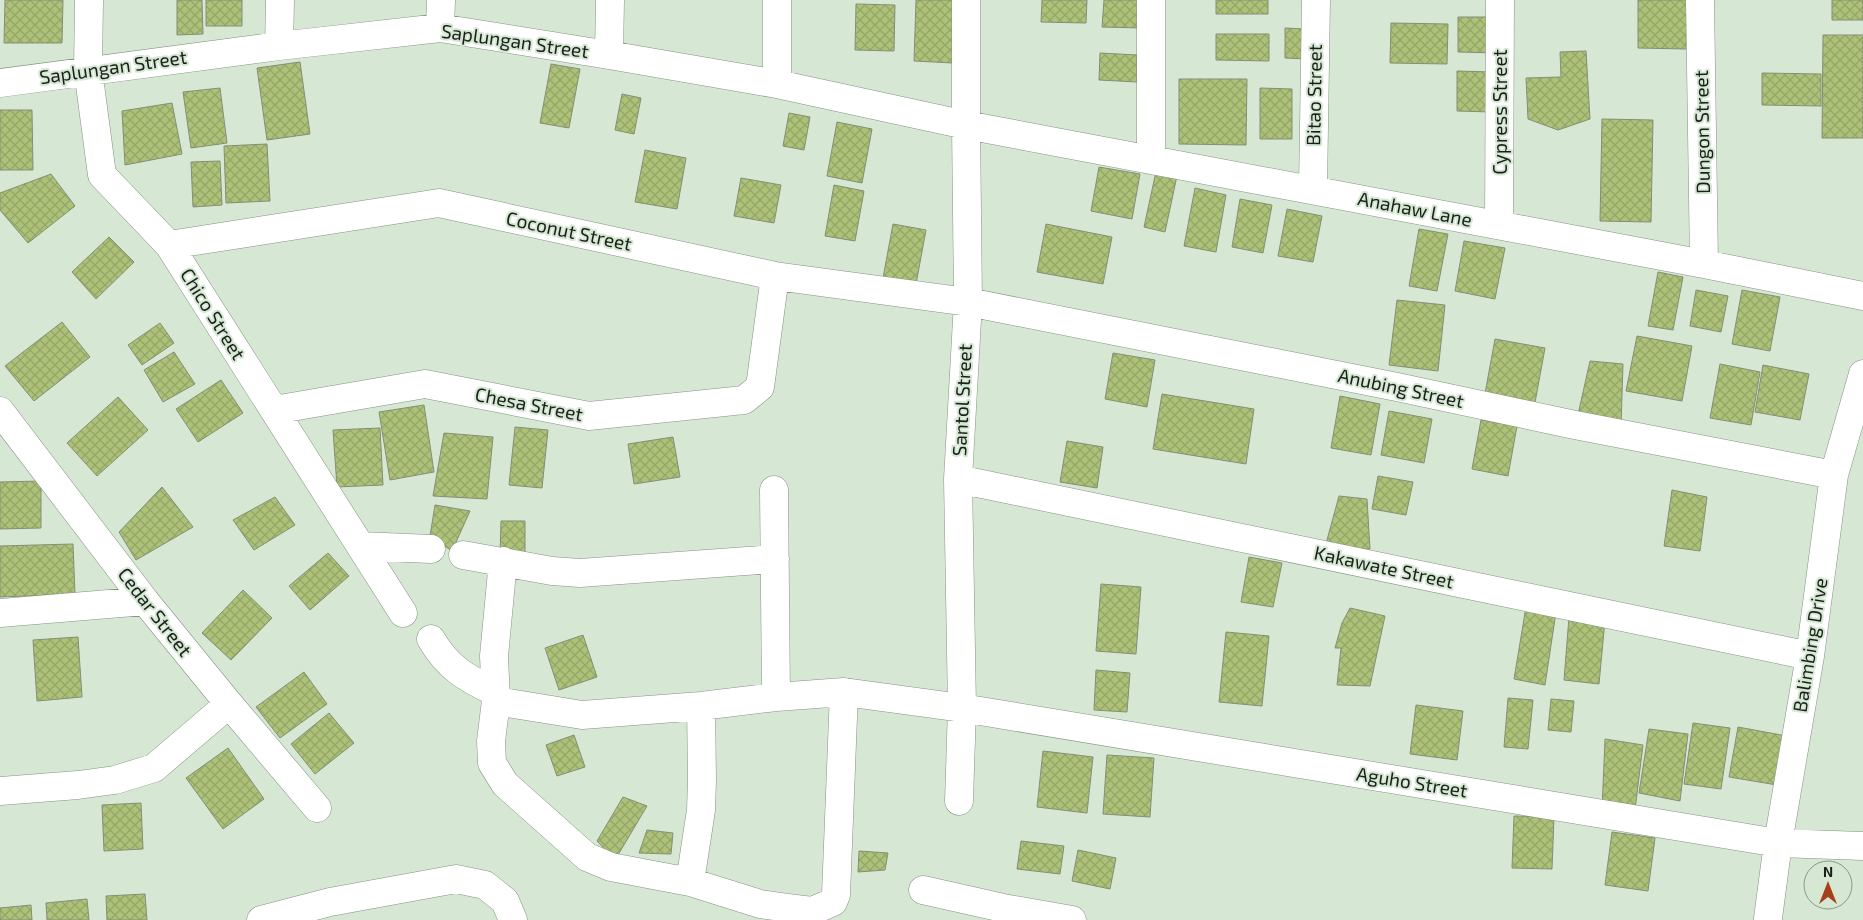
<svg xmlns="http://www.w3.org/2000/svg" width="1863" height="920" font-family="'Exo 2',sans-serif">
<defs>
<pattern id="building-cross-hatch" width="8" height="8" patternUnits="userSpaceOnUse" patternTransform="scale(1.25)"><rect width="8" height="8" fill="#adc278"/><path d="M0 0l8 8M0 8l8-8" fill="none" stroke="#94a667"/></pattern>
</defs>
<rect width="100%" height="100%" fill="#d6e8d4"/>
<path fill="url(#building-cross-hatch)" stroke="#868d77" d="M5 0H63L62 43H4Z
M177 0H202L203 34 177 35Z
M206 0H242V26H206Z
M916 0H955L953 63 914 61Z
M1042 0H1087L1086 23 1041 22Z
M1104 0H1142L1141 28 1102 27Z
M1216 0H1268V14H1216Z
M1638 0H1687L1686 49 1638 48Z
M1832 0H1863V20H1832Z
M856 4 895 5 894 51 855 50Z
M1458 17H1496L1495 53 1458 52Z
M1391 23 1448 24 1447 64 1390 63Z
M1285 28 1306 29V59L1285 58Z
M1216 34H1269V61L1216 60Z
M1823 35H1863V138H1822Z
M1586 51 1590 119 1558 130 1528 119 1526 78 1561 77 1560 52Z
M1100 53 1137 55V82L1099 80Z
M300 62 310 134 267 140 257 68Z
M551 64 580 69 569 128 540 123Z
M1457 71 1492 72 1491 112 1457 111Z
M1762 73 1821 74V106L1762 105Z
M1179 79H1247L1246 145 1179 144Z
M220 88 227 143 191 148 183 92Z
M1260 88 1292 89V139H1260Z
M622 94 641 98 634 134 615 130Z
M172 103 182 154 125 165 122 111Z
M0 110H32L33 170H0Z
M789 113 810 117 804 150 783 146Z
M1602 119 1653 120 1651 222 1600 221Z
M837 122 872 129 862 183 827 176Z
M267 144 270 201 226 203 224 146Z
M645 150 686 158 677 209 635 202Z
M220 161 222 205 193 207 191 162Z
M1099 167 1140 174 1132 219 1091 211Z
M1157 167 1178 171 1165 232 1144 227Z
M51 174 75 206 28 243 0 210V193Z
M741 178 781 185 774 223 734 216Z
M834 185 864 191 855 241 825 236Z
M1195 188 1226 195 1216 252 1184 246Z
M1240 199 1272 205 1263 253 1232 247Z
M1287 209 1322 216 1313 262 1278 256Z
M893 224 926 230 916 284 883 278Z
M1046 224 1112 237 1103 284 1037 272Z
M1419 229 1448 234 1437 291 1409 286Z
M109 237 134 262 96 299 72 272Z
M1464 241 1505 248 1495 299 1455 291Z
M1658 272 1683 277 1673 330 1648 326Z
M1696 290 1728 296 1721 332 1690 326Z
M1742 290 1780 297 1770 351 1732 344Z
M1397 300 1445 305 1438 371 1389 365Z
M62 322 90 357 34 401 5 366Z
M160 323 174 343 142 365 128 345Z
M1637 336 1692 346 1682 401 1626 391Z
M1495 339 1545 348 1534 408 1484 399Z
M174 352 195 384 163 402 144 370Z
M1113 353 1155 360 1147 407 1105 399Z
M1590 361 1623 364 1621 426 1577 419Z
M1720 364 1760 372 1751 425 1710 418Z
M1763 365 1809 374 1800 420 1755 412Z
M221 380 243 413 198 442 176 409Z
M1162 394 1254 409 1246 464 1153 449Z
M1340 396 1380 404 1371 455 1331 448Z
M118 397 148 430 97 476 67 443Z
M424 405 434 472 390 480 379 412Z
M1389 411 1432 419 1424 463 1381 455Z
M1481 420 1517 426 1508 476 1472 469Z
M515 427 548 430 542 488 509 485Z
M380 428 383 485 337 487 333 430Z
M444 433 493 437 487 499 433 496Z
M673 437 680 477 634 484 628 444Z
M1067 441 1103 447 1097 488 1060 482Z
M1378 476 1413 482 1406 515 1372 509Z
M41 481V528L0 529V482Z
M162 487 193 527 136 560 119 532Z
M1672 490 1707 497 1700 551 1664 546Z
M1339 496 1367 499 1370 549 1324 551Z
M275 497 295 525 254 550 233 520Z
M435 505 470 511 452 551 430 536Z
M501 521H525V557L500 555Z
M73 544 75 594 0 597V546Z
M328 553 349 576 310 610 289 586Z
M1249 557 1282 563 1273 607 1241 602Z
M1101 584 1141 587 1136 654 1096 651Z
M243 590 272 618 231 660 202 633Z
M1526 607 1556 612 1545 685 1514 679Z
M1350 608 1385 616 1370 686 1337 685 1341 648H1335L1342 623Z
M1569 617 1605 620 1599 684 1564 680Z
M1226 632 1269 636 1262 706 1219 702Z
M583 635 597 677 559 690 545 648Z
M78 637 82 697 37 701 33 640Z
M1096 670 1130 673 1127 712 1094 710Z
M304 672 327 704 280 738 256 707Z
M1508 698 1533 700 1528 749 1504 747Z
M1551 699 1574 701 1571 732 1548 730Z
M1416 705 1463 711 1457 760 1410 754Z
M329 713 354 743 315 774 291 744Z
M1693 723 1730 728 1721 789 1684 784Z
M1738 727 1792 737 1783 786 1729 777Z
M1649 729 1688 734 1680 801 1639 793Z
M574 735 585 767 557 776 546 745Z
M1605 739 1643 745 1635 810H1602Z
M228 748 264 799 223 829 186 778Z
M1043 751 1093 757 1087 813 1037 807Z
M1107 755 1154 758 1150 817 1103 814Z
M623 797 647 806 615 860 597 841Z
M141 803 143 849 104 851 102 805Z
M1514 816 1554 817 1552 869 1512 868Z
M647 830 673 833 671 854 639 853Z
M1612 832 1655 838 1648 891 1605 885Z
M1021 841 1064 846 1060 874 1017 869Z
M1078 850 1116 858 1110 889 1072 881Z
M859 851 888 853 885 870 858 872Z
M145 894 147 920H107L106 896Z
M87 899 89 920H47L46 903Z
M31 905 32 920H0V908Z"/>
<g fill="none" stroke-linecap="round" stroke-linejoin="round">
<defs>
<path id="minor" d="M89 0 88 70 102 175 169 245 403 613
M1700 0 1704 264
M440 28 441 0
M279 46 280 0
M609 55 610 0
M0 83 279 46 440 28 609 55 777 84 966 125 1704 264 1863 296
M777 84V0
M1151 159V0
M1313 189 1316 0
M1499 225 1500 0
M169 245 439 203 775 276 968 302 1397 387 1575 425 1834 475
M274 410 425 384 589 416 744 400 760 387 775 276
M0 411 145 601 229 704 317 808
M958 479 1810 656
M774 490 776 697
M361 546 431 549
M463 555 552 571 580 573 775 559
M503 561 494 656 496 701 491 741 492 763 505 784 587 857 611 867 690 882 760 904 789 908 812 911 833 902 836 895 844 692
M0 613 145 601
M431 639C448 668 466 678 495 692
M496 701 582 715 701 706 776 697 844 692 962 708 1778 843 1863 846
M0 791 78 785 115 780 154 768 229 704
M959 801 962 708 958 479 968 302 966 125V0
M690 882 701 810 702 780 701 706
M923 890 1003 908 1072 920
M1768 918 1778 843 1810 656 1834 475 1863 374
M261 920 330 902 456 879 485 885 505 901 513 920"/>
</defs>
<use href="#minor" stroke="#839481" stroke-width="29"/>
<use href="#minor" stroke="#fff" stroke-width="28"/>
</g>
<g text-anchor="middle" stroke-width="4" stroke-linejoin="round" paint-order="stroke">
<g font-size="19" fill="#192019" stroke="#d6e8d4">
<text transform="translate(515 41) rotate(8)" y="7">Saplungan Street</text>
<text transform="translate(113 67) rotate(-8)" y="7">Saplungan Street</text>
<text transform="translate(1314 95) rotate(-89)" y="7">Bitao Street</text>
<text transform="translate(1500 112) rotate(-90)" y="7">Cypress Street</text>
<text transform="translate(1702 132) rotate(-91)" y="7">Dungon Street</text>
<text transform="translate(1415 209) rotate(11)" y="7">Anahaw Lane</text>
<text transform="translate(569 231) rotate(12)" y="7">Coconut Street</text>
<text transform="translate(213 314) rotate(58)" y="7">Chico Street</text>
<text transform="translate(1401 388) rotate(12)" y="7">Anubing Street</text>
<text transform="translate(962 400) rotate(-87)" y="7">Santol Street</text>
<text transform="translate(529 404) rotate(11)" y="7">Chesa Street</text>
<text transform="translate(1384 567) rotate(12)" y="7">Kakawate Street</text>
<text transform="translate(155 612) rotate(52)" y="7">Cedar Street</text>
<text transform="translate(1810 645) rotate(-81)" y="7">Balimbing Drive</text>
<text transform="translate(1412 782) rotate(9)" y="7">Aguho Street</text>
</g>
</g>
<g transform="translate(1828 885)"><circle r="24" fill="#d6e8d4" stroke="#8a9889"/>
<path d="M0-4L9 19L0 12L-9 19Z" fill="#a6401a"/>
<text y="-8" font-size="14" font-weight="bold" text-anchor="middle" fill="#192019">N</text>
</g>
</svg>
